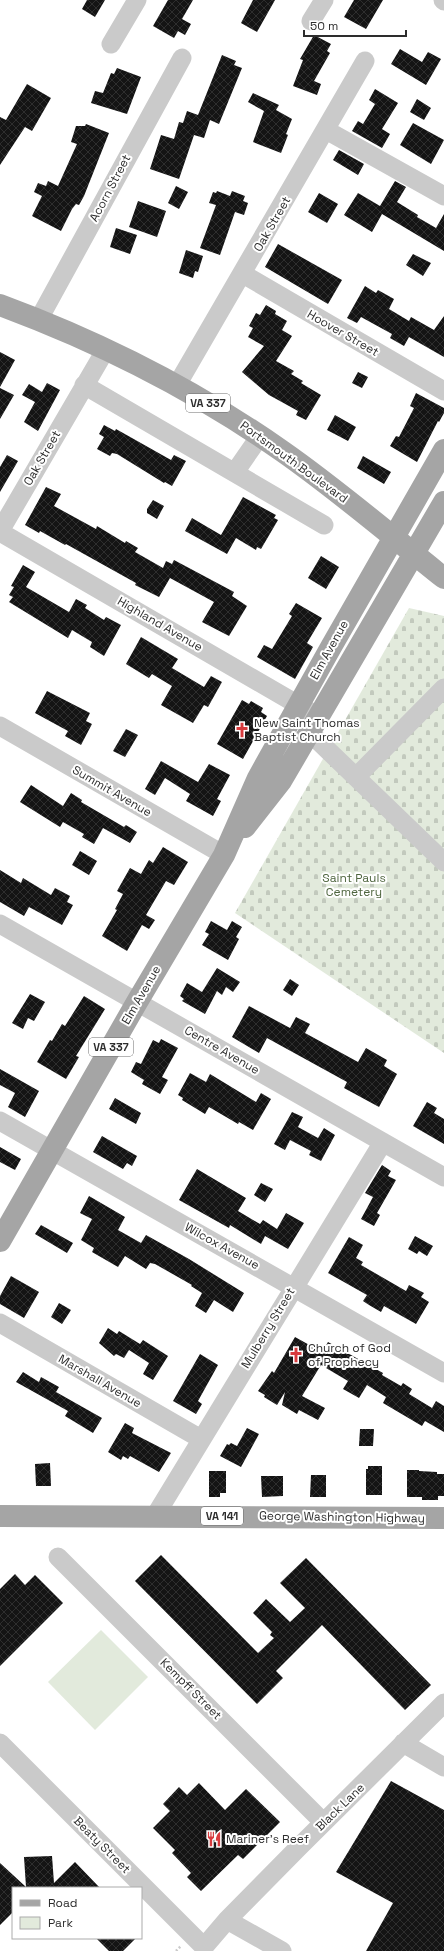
<svg xmlns="http://www.w3.org/2000/svg" width="444" height="1951" font-family="'Space Grotesk',sans-serif">
<defs>
<pattern id="cemetery-stones" width="16" height="16" patternUnits="userSpaceOnUse"><rect width="16" height="16" fill="#e2eadc"/><path d="M2 7V4a2 2 0 0 1 4 0v3zM10 15v-3a2 2 0 0 1 4 0v3z" fill="#c2c9bd"/></pattern>
<pattern id="building-cross-hatch" width="8" height="8" patternUnits="userSpaceOnUse"><rect width="8" height="8" fill="#141414"/><path d="M0 0l8 8M0 8l8-8" fill="none" stroke="#2e2e2e"/></pattern>
</defs>
<rect width="100%" height="100%" fill="#fff"/>
<path fill="url(#cemetery-stones)" d="M409 608 444 616V1053L235 913Z"/>
<path fill="#e2eadc" d="M101 1630 148 1677 95 1730 48 1682Z"/>
<path fill="url(#building-cross-hatch)" d="M87 0H105L95 17 82 9Z
M168 0H193L182 19 191 24 185 35 178 31 174 38 153 26Z
M253 0H275L257 32 241 23Z
M354 0H383L366 29 344 17Z
M314 35 331 44 327 51 330 53 314 81 321 84 317 95 293 86 303 60 300 59Z
M400 49 422 62 428 52 441 59 426 85 391 64Z
M222 55 236 61 234 65 242 68 219 124 210 120 204 138 194 135 179 179 150 169 161 135 174 139 179 122 183 123 187 111 198 115Z
M117 68 141 77 127 114 91 103 95 91 103 93 111 73 114 74Z
M27 84 51 98 32 131 25 127 0 165V117L6 120Z
M375 89 398 103 382 129 390 134 382 148 352 131 358 121 363 124 375 104 369 100Z
M253 93 279 105 276 110 292 119 286 134 288 135 281 153 253 142 264 111 248 102Z
M417 99 431 108 424 120 410 112Z
M413 123 444 140 431 164 400 145Z
M86 124 109 133 84 196 79 205 76 204 72 209 61 231 32 216 42 196 34 192 38 183 46 186 48 181 58 186 77 144 71 142 76 126H85Z
M339 150 364 164 358 175 333 160Z
M395 181 406 187 397 202 418 215 417 217 436 228 444 214V251L382 214 372 232 344 215 358 193 380 206Z
M176 186 188 192 179 209 168 203Z
M217 191 230 196 232 191 245 196 243 201 248 203 244 215 235 212 220 255 200 248 216 205 209 203 213 192 216 193Z
M319 193 338 204 327 223 308 212Z
M138 201 166 211 157 237 129 227Z
M116 228 137 235 130 254 110 247Z
M278 244 342 280 328 304 265 267Z
M186 250 203 256 198 272 195 271 193 278 179 273Z
M413 254 431 263 423 276 406 265Z
M365 286 376 293 378 290 394 299 389 309 409 321 411 317 434 330 444 316V357L409 337 404 346 390 338 392 334 361 317 357 323 347 318Z
M266 305 276 311 275 314 287 321 282 330 292 336 276 361 294 371 291 374 303 381 301 383 321 395 306 420 296 415 298 411 269 395 242 372 264 346 248 337 253 328 249 326 256 313 260 315Z
M0 352 15 360 0 387Z
M358 372 368 377 362 388 352 383Z
M47 383 60 390 38 431 24 422 35 402 22 395 29 384 42 392Z
M0 388 14 395 0 419Z
M416 393 444 408V413L439 422 438 421 417 462 390 446 396 436 399 437 414 408 410 406Z
M335 415 356 427 348 441 327 430Z
M104 425 115 431 116 429 171 460 174 455 186 461 172 486 165 482 164 483 117 454 112 453 110 456 97 449 104 437 99 434Z
M7 455 18 461 0 492V467Z
M363 456 391 472 384 484 357 468Z
M46 487 61 494 54 506 96 529 97 526 125 543 126 541 138 548 135 552 163 568 166 561 172 564 174 560 234 592 232 596 247 606 229 636 202 622 214 602 170 578 159 597 135 585 136 583 66 544 65 545 40 531 39 533 25 525Z
M243 497 276 515 274 518 278 520 261 549 257 547 256 550 236 538 227 554 185 531 192 518 221 535Z
M153 500 164 506 157 519 147 513V509Z
M321 556 339 567 326 589 308 578Z
M23 565 35 572 26 587 69 612 76 599 87 605 85 608 104 620 106 617 121 625 104 656 90 647 92 642 72 630 68 638 9 602 13 597 9 595 14 587 11 586Z
M296 603 322 618 307 643 313 647 295 679 257 657 264 645 272 649 292 616 289 614Z
M141 637 178 659 172 668 204 687 211 676 222 682 208 707 204 705 193 723 161 705 172 686 152 674 149 678 126 664Z
M47 691 90 713 86 721 92 724 81 745 65 736 68 731 35 713Z
M242 700 249 704 251 701 263 708 261 712 267 716 243 759 217 744Z
M126 729 138 735 125 757 113 751Z
M161 761 198 782 209 764 230 775 217 799 221 801 213 816 186 801 190 794 165 778 155 795 145 789Z
M31 785 63 806 71 793 82 800 81 802 124 827 126 825 137 832 130 843 103 828 94 844 82 837 84 834 63 822 60 827 20 802Z
M163 847 188 862 174 885 166 881 146 915 155 920 149 929 142 925 127 951 102 936 117 910 115 909 123 894 117 891 130 868 141 874 149 860 153 863Z
M80 851 97 861 89 875 72 865Z
M0 870 21 883 23 878 51 895 55 888 70 896 67 902 73 905 62 925 29 907 24 916 0 902Z
M211 921 227 930 232 921 242 927 236 937 239 939 228 960 202 945 209 934 205 932Z
M217 968 240 982 233 992 226 987 222 995 217 991 205 1014 182 1001 184 999 180 996 187 983 202 992Z
M290 979 299 985 292 996 283 990Z
M30 994 45 1002 34 1021 28 1018 23 1029 12 1023Z
M84 996 105 1009 76 1056 79 1057 66 1079 37 1062 50 1040 52 1041 62 1024 65 1026Z
M249 1006 290 1028 296 1017 310 1024 305 1033 358 1062 366 1048 387 1060 384 1066 397 1074 379 1107 344 1088 347 1082 267 1038 259 1053 232 1037Z
M161 1039 178 1048 162 1077 168 1080 160 1094 142 1084 144 1080 131 1072 136 1062 141 1064 153 1040 159 1043Z
M0 1069 39 1091 25 1117 8 1107 15 1093 0 1085Z
M190 1073 206 1082 210 1074 256 1102 261 1093 271 1099 253 1130 239 1122 238 1124 209 1107 205 1114 182 1100 183 1098 178 1095Z
M115 1098 141 1113 136 1124 109 1109Z
M427 1102 437 1108 434 1113 444 1119V1144L413 1126Z
M292 1112 303 1117 298 1127 318 1138 324 1128 335 1135 321 1161 309 1155 311 1151 290 1140 285 1150 274 1144Z
M102 1136 137 1156 132 1166 127 1163 123 1169 93 1152Z
M0 1147 21 1159 15 1170 0 1162Z
M382 1165 391 1171 388 1176 396 1180 377 1213 380 1215 374 1226 361 1219 373 1197 365 1193Z
M197 1169 246 1198 238 1211 260 1224 263 1220 277 1229 286 1213 304 1223 288 1249 265 1236 261 1244 230 1225 229 1228 179 1200Z
M261 1183 273 1189 265 1202 254 1195Z
M89 1196 125 1217 118 1230 141 1243 146 1235 189 1259 244 1293 233 1312 214 1300 206 1313 195 1306 202 1293 191 1286 192 1285 155 1264 150 1263 146 1269 125 1256 118 1267 92 1252 94 1248 81 1240 92 1219 80 1213Z
M41 1225 73 1243 67 1253 35 1234Z
M415 1236 433 1246 427 1256 419 1251 417 1254 408 1249Z
M349 1237 363 1245 356 1258 363 1262 361 1265 406 1291 409 1285 424 1293 421 1297 429 1302 416 1324 384 1306 381 1312 369 1305 363 1301 367 1295 328 1273Z
M11 1276 39 1292 24 1318 0 1304V1296Z
M59 1303 71 1310 62 1324 51 1317Z
M108 1328 117 1334 119 1331 140 1344 143 1340 168 1356 153 1380 143 1374 149 1363 129 1350 124 1358 116 1354 114 1356 99 1343Z
M295 1337 322 1352 328 1342 383 1373 382 1375 401 1386 403 1383 412 1389 409 1394 432 1408 436 1401 444 1406V1432L425 1421 422 1426 383 1403 386 1397 367 1385 359 1398 343 1389 348 1381 321 1365 302 1396 325 1408 318 1420 299 1410 297 1414 282 1405 285 1392 277 1405 264 1397 265 1395 258 1391 272 1371 274 1373Z
M200 1354 218 1365 198 1401 202 1404 196 1414 173 1401Z
M23 1372 39 1382 41 1377 59 1387 56 1392 102 1418 93 1433 65 1416 68 1411 16 1382Z
M125 1423 134 1428 132 1433 171 1453 159 1472 130 1456 128 1459 123 1456 121 1460 108 1452Z
M247 1428 259 1434 241 1467 220 1456 227 1444 229 1445 231 1443 237 1446Z
M360 1429H374L373 1446H359Z
M50 1463 51 1486H36L35 1464Z
M368 1466H382V1495H366V1469H368Z
M407 1470H419V1471L437 1472V1474H444V1496H438V1500H422V1497H407Z
M209 1471H226V1493H220V1497H209Z
M311 1475H326V1497H310Z
M261 1476H283V1496L262 1497Z
M161 1555 258 1653 274 1638 270 1635 272 1632 253 1613 266 1599 290 1622 305 1608 280 1583 306 1558 431 1685 405 1710 322 1625 276 1671 283 1678 257 1704 135 1581Z
M15 1574 25 1585 35 1575 63 1603 0 1666V1589Z
M391 1781 444 1810V1951H366L393 1903 336 1872Z
M199 1783 225 1810 246 1789 280 1822 243 1859 238 1855 201 1891 187 1877 191 1873 172 1853 175 1850 153 1828 170 1811 163 1804 179 1787 187 1795Z
M52 1856 54 1883 75 1862 100 1888H13V1912L0 1925V1863L26 1887 24 1857Z
M96 1938H136L123 1951H109Z"/>
<g fill="none" stroke-linecap="round" stroke-linejoin="round">
<path stroke="#cacaca" stroke-width="2.5" stroke-dasharray="2 2" stroke-linecap="butt" d="M176 1951 181 1946"/>
<path stroke="#cacaca" stroke-width="19" d="M443 0 444 1
M311 21 324 0
M111 44 137 0
M326 130 444 196
M243 274 444 391
M39 319 182 58
M84 385 324 525
M177 385 365 61
M235 472 260 436
M0 531 106 349
M0 532 319 717
M0 726 224 855
M310 733 444 862
M356 777 444 688
M0 924 444 1177
M0 1121 444 1373
M0 1323 201 1439
M155 1516 383 1142
M58 1557 323 1822
M0 1743 204 1947 227 1920 299 1847 444 1703
M403 1743 444 1767
M227 1920 282 1951"/>
<path stroke="#a5a5a5" stroke-width="22" d="M0 305C100 342 195 390 282 451 338 490 390 535 444 578
M245 827 281 781 444 502
M0 1241 137 1002 224 855 258 778 331 647 444 450
M0 1516 444 1518"/>
</g>
<defs>
<symbol id="church-bare" viewBox="-9 -9 18 18"><path d="M-1.2-6h2.4v3.5h3.3v2.4h-3.3V6h-2.4V-.1h-3.3v-2.4h3.3Z" fill="#d83b3e" stroke="#fff" stroke-width="2.5" paint-order="stroke"/></symbol>
<symbol id="restaurant-bare" viewBox="-9 -9 18 18"><path d="M-5-6h1v4h1v-4h1v4h1v-4h1v5L-1.5 .5V6h-2V.5L-5-1ZM5-6V6H3V1.5H1.5Q1.5-4 5-6Z" fill="#d83b3e" stroke="#fff" stroke-width="2.5" paint-order="stroke"/></symbol>
</defs>
<g fill-rule="evenodd">
<use href="#church-bare" x="231" y="719" width="22" height="22"/>
<use href="#church-bare" x="285" y="1344" width="22" height="22"/>
<use href="#restaurant-bare" x="203" y="1828" width="22" height="22"/>
</g>
<g text-anchor="middle" stroke-width="4" stroke-linejoin="round" paint-order="stroke">
<g fill="#fff" stroke="#6c6c6c" stroke-width="1">
<rect x="186" y="394" width="44" height="18" rx="3"/>
<rect x="89" y="1038" width="44" height="18" rx="3"/>
<rect x="201" y="1507" width="42" height="18" rx="3"/>
</g>
<g font-size="11" font-weight="bold" fill="#2d2d2d">
<text x="208" y="407">VA 337</text>
<text x="111" y="1051">VA 337</text>
<text x="222" y="1520">VA 141</text>
</g>
<g font-size="12" fill="#2d2d2d" stroke="#fff">
<text transform="translate(110 188) rotate(-62)" y="4">Acorn Street</text>
<text transform="translate(272 224) rotate(-60)" y="4">Oak Street</text>
<text transform="translate(343 333) rotate(30)" y="4">Hoover Street</text>
<text transform="translate(42 458) rotate(-60)" y="4">Oak Street</text>
<text transform="translate(294 462) rotate(36)" y="4">Portsmouth Boulevard</text>
<text transform="translate(160 624) rotate(30)" y="4">Highland Avenue</text>
<text transform="translate(329 650) rotate(-61)" y="4">Elm Avenue</text>
<text transform="translate(112 791) rotate(30)" y="4">Summit Avenue</text>
<text transform="translate(141 995) rotate(-60)" y="4">Elm Avenue</text>
<text transform="translate(222 1050) rotate(30)" y="4">Centre Avenue</text>
<text transform="translate(222 1246) rotate(29)" y="4">Wilcox Avenue</text>
<text transform="translate(268 1328) rotate(-59)" y="4">Mulberry Street</text>
<text transform="translate(100 1381) rotate(30)" y="4">Marshall Avenue</text>
<text transform="translate(342 1517) rotate(1)" y="4">George Washington Highway</text>
<text transform="translate(191 1689) rotate(45)" y="4">Kempff Street</text>
<text transform="translate(340 1807) rotate(-44)" y="4">Black Lane</text>
<text transform="translate(102 1845) rotate(45)" y="4">Beaty Street</text>
</g>
<g font-size="12" fill="#2d2d2d" stroke="#fff" text-anchor="start">
<text x="254" y="727">New Saint Thomas<tspan x="254" dy="14">Baptist Church</tspan></text>
<text x="308" y="1352">Church of God<tspan x="308" dy="14">of Prophecy</tspan></text>
<text x="226" y="1843">Mariner's Reef</text>
</g>
<g font-size="12" fill="#4e653e" stroke="#fff">
<text x="354" y="882">Saint Pauls<tspan x="354" dy="14">Cemetery</tspan></text>
</g>
</g>
<rect x="12" y="1887" width="130" height="52" fill="#ffffff" stroke="#ababab"/>
<rect x="20" y="1900" width="20" height="6" fill="#a5a5a5" stroke="#ababab"/>
<text x="48" y="1907" font-size="12" fill="#2d2d2d">Road</text>
<rect x="20" y="1917" width="20" height="12" fill="#e2eadc" stroke="#ababab"/>
<text x="48" y="1927" font-size="12" fill="#2d2d2d">Park</text>
<path d="M304 30v6h102v-6" fill="none" stroke="#2d2d2d" stroke-width="2"/>
<text x="310" y="30" font-size="12" fill="#2d2d2d" stroke="#ffffff" stroke-width="3" paint-order="stroke">50 m</text>
</svg>
